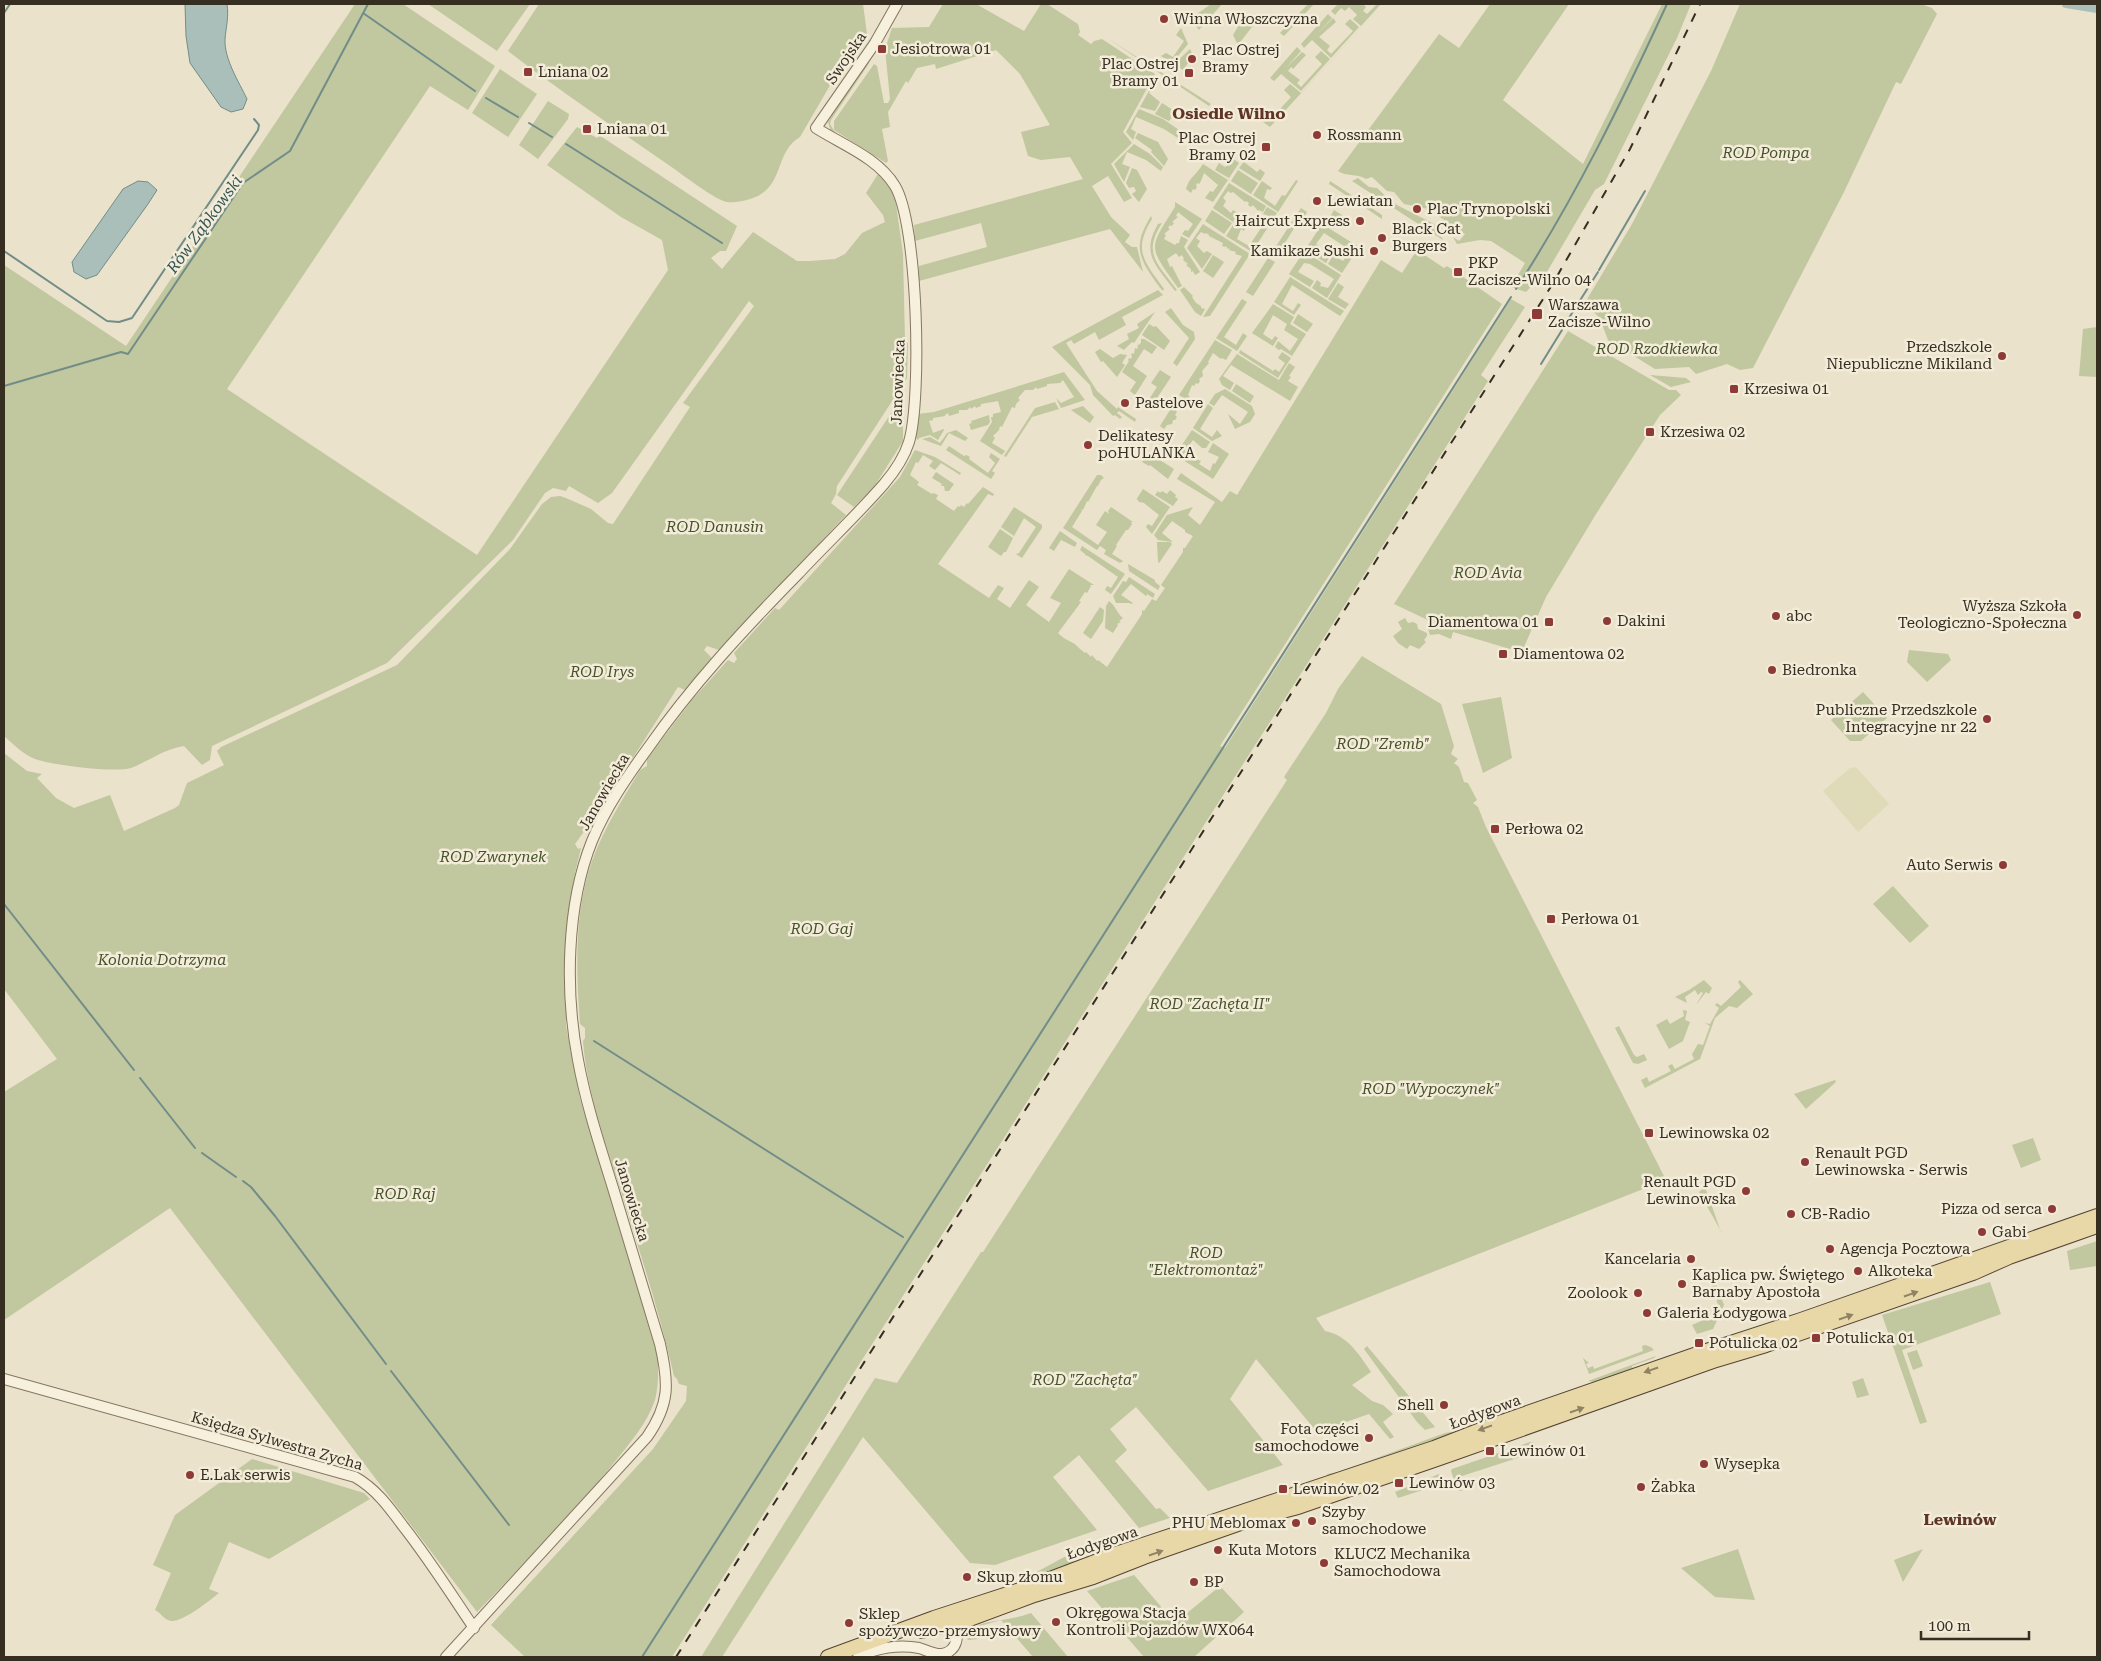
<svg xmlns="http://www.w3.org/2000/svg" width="2101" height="1661" font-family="'Roboto Serif',serif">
<rect width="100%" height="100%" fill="#eae2cb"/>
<path fill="#dfdbb9" d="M1856 767 1889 804 1858 832 1823 791 1850 768Z"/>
<path fill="#c1c79f" d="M355 4H403L495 66 468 110 430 86 227 389 477 555 668 270 662 240 621 217 547 165 577 127 597 138 599 135 737 226 726 251H720L711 258 722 269 753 232 797 261H810L835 259 845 254 862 233 885 222 883 215 866 193 878 174 893 190 896 204 903 254 905 341 908 343 907 378 837 486 836 494 831 503 846 515 719 650 707 646 704 650 712 658 685 690 678 687 601 808 575 844 578 849 581 848 575 873 566 953V1026L580 1099 658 1355C658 1370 659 1385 655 1400 647 1424 629 1444 613 1464 571 1516 523 1564 477 1612L170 1208 4 1320V1092L57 1059 4 989V753L27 771 42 774 37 778 56 798 74 808 110 795 124 831 175 808 179 805 187 783 224 765 217 751 221 747 397 665 510 549 542 504 551 497 560 496 566 498 591 509 608 523 613 524 690 407 683 403 754 306 749 301 612 493 598 503 569 486 566 491 553 488 545 493 513 540 387 663 212 746 210 760 202 765 184 746C164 749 149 761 131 768 115 773 51 765 35 759 23 754 13 744 4 736V265L126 346Z
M428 4H530L497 51Z
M539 4H863L867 34C858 41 855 49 847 56L800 137C773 153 786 188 750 199 744 201 733 203 727 202 717 201 683 175 673 168 617 129 561 92 508 51Z
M943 4H976L1024 31 1041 4H1047L1078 24 1080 32 1078 35 1091 44 1094 41 1102 39 1155 74 1123 132 1132 143 1111 164 1132 198 1124 202 1108 176 1092 186 1111 217 1130 235 1125 242 1132 247H1137L1143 272 1110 229 919 281V266L987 247 981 223 915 241 914 225 1083 179 1070 157 1041 160 1028 156 1021 132 1050 125 1020 74 996 50 939 68 936 69 935 64 917 68 908 83 906 81 888 112 890 127 882 129 888 161 886 163 834 130V121L874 64 877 66 884 103H888L890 99 885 49 892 28 929 27Z
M1211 4H1222L1199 30 1190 19Z
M1308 4H1314L1284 36 1280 33Z
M1338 4 1364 5 1366 7 1363 11 1367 14 1377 4H1381L1361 26 1353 19 1357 15 1349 7 1345 11 1341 8 1335 15 1331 11Z
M1383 4 1270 127 1263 122 1266 117 1270 120 1291 97 1284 90 1290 84 1301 93Z
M1490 4H1569L1503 100 1583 164 1662 4H1691L1677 38 1604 184 1595 190 1541 282 1536 281 1526 292 1511 287 1525 263 1491 241 1480 240 1457 244 1453 237 1459 241 1465 234 1428 209 1404 204 1394 192 1387 191 1372 177 1366 179C1357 173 1346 177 1338 171L1439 34 1459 48Z
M1740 4H1921L1932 8 1937 14 1901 84 1896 82 1844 192 1753 368 1740 370 1727 364 1696 374 1689 367 1655 369 1608 340 1600 319 1595 313 1583 306 1632 224 1711 71Z
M1328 14 1332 18 1316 35 1333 18 1336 22 1319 37 1330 46 1327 50 1331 54 1353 31 1345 24 1350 19 1359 27 1331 58 1312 40 1304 48 1301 44Z
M1242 20 1255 23 1238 45 1233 35Z
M1181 28 1188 44 1172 63 1161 56 1166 53 1173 57 1184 41 1176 35Z
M1107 38 1211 104 1209 106Z
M1297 47 1301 51 1286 68 1302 52 1306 55 1293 69 1291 67 1288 71 1300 80 1297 83 1301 87 1322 64 1315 57 1321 51 1330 59 1301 91 1281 74 1274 81 1270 78Z
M1190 49 1193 56 1183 70 1174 64Z
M870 62 831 120 830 124 836 134 884 164H883L831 132 828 122 860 71Z
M500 69 537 94 508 137 472 113Z
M1155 80 1157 81 1149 93 1160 102 1155 111 1140 107Z
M548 101 569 114 568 119 538 159 519 145Z
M1162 103 1176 112 1169 121 1155 114Z
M1139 109 1163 119 1185 134 1181 140 1164 129 1136 117 1131 129 1136 132 1133 140 1126 132Z
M1138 133 1158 142 1168 159 1164 166 1151 152 1152 150 1135 138Z
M1134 144 1150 154 1163 167 1161 171 1146 160 1127 152 1122 164 1130 167 1124 182 1114 164Z
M1232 158 1239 163 1229 178 1215 170 1219 163 1225 167 1228 165 1229 166Z
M1240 159 1257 172 1260 169 1265 173 1260 181 1239 168 1243 163Z
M1203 164 1228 180 1213 202 1205 198 1210 191 1213 192 1218 185 1204 173 1201 181 1199 180 1201 181 1199 184 1197 183 1196 186 1197 187 1195 190 1193 189 1191 193 1186 189C1188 179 1197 174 1203 164Z
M1132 168 1137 170 1147 189 1139 202 1132 194 1136 191 1134 187 1129 188 1126 183Z
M1238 170 1258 183 1251 194 1231 181Z
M1358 178 1369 187 1377 188 1393 203 1434 224 1443 240 1352 181Z
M1296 180 1298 181 1278 212 1253 195 1262 181 1272 188 1270 190 1267 189 1264 198 1275 206 1282 195 1285 196Z
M1330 181 1382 215V219L1329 184Z
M1229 183 1266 206 1263 212 1259 210 1258 211 1253 205 1251 207 1248 205 1249 203 1246 201 1245 202 1233 192 1231 193 1228 191 1223 198 1226 201 1223 206 1231 213 1233 210 1238 213 1233 222 1213 208Z
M1175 202 1202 219 1189 238 1182 234 1185 230 1188 231 1193 224 1178 212 1176 216 1178 217 1172 222 1174 223 1172 226 1170 225 1168 228 1170 229 1164 234 1166 235 1164 239 1175 245 1177 243H1179L1181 236 1188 240 1184 247 1200 272 1195 275 1193 271 1191 272V269L1186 265 1188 264 1183 260 1184 259 1182 255 1179 257 1176 253 1167 259 1170 267 1172 266 1182 286 1178 288C1149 246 1147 251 1175 207Z
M1267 207 1277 213 1252 252 1226 236 1235 222 1245 228 1244 231 1241 229 1237 239 1249 246 1269 216 1263 214Z
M1301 208 1307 212 1303 220 1300 219 1276 257 1271 254Z
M1212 210 1232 223 1224 234 1205 221Z
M1334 210 1342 215 1333 229 1321 221 1322 219 1327 222Z
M1151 216 1152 219C1132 251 1145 262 1164 289L1163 291C1159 287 1155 281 1151 275 1135 252 1137 239 1151 216Z
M1162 223C1142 254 1158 264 1177 290L1175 291C1157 266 1140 255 1158 224Z
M1203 224 1250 254 1210 316 1203 317 1242 256 1235 254 1236 252 1229 250 1230 248 1228 249 1226 246 1225 247 1222 246 1223 243 1209 236V235L1206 233 1205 234 1201 232 1196 238 1200 241 1197 246 1204 253 1207 251 1212 254 1202 269 1187 248Z
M1322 224 1359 247 1342 273 1328 264 1335 252 1339 255 1338 258 1343 261 1350 250 1324 233 1316 244 1318 245 1315 250 1325 257 1330 252 1332 253 1326 263 1305 250Z
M1417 250 1444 268 1447 266 1502 304 1220 746 1225 748 1511 299 1525 307 1481 375 1488 381 672 1657H525L491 1625 653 1449 686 1401 687 1386 679 1384 677 1379 674 1376C659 1310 638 1246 618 1182 603 1136 587 1090 583 1041L585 1038V1028L580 1024C576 970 574 912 592 861 604 828 623 799 640 770L647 766V759L692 700 728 660 734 663 737 659 734 653 775 608 779 610 900 477 915 450 935 457 961 473 960 475 941 463 935 470 929 466 933 461 923 455 918 463 916 462 910 475 919 482 917 485 932 494 933 493 938 495 936 499 954 511 958 506 960 507 961 505 964 507 967 503 968 504 983 487 994 494 993 496 988 494 938 564 989 598 998 585 1004 588 997 599 1010 608 1029 580 1039 587 1026 605 1049 622 1061 603 1050 598 1069 569 1094 585H1090L1091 586 1087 593 1085 592 1079 601 1081 602 1058 633C1063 639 1073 642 1076 645 1078 647 1081 650 1085 653L1086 652 1091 657 1092 655 1097 661 1098 660 1107 667 1142 614V610L1144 611 1152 599 1156 601 1165 588 1161 585 1183 552V548H1185L1193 536 1185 532V530L1172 521 1162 533 1173 542 1158 540 1154 535 1167 515 1193 507 1188 515 1200 525 1215 502 1177 479 1181 473 1222 502 1230 491 1237 495 1381 260 1402 273Z
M1304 251 1341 275 1327 298 1312 288 1317 280 1321 283 1320 286 1328 288 1334 279 1310 264 1304 263 1298 272 1314 281 1310 287 1289 274Z
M1213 255 1224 262 1213 278 1203 271Z
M1268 258 1275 262 1253 296 1246 292Z
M1290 277 1344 311 1340 316 1292 285 1282 304 1293 311 1298 303 1301 305 1294 315 1274 302Z
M1338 283 1344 287 1338 297 1349 304 1345 309 1328 299Z
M1184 287 1193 296 1192 297 1196 303 1201 306V308L1205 309 1201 316 1195 312 1180 290Z
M1158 290 1163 295 1122 317 1126 325 1099 340 1095 332 1074 344 1071 340 1066 343 1097 391 1117 409 1118 407 1136 419 1135 422 1119 411 1117 413 1122 417 1120 419 1115 415 1113 416 1093 395 1090 385 1052 347Z
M1242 299 1247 302 1224 337 1236 345 1243 333 1247 336 1237 351 1216 338Z
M1273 304 1294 317 1290 324 1306 334 1292 356 1281 349 1279 350 1275 347 1278 341 1290 351 1298 339 1284 330 1287 324 1273 315 1263 334 1272 340 1275 336 1278 338 1273 346 1252 333Z
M1171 308 1183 325 1194 332 1195 339 1177 366 1173 363 1189 338 1165 312Z
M1155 312 1134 343 1132 342 1124 350 1117 346 1129 339 1127 334 1139 328 1137 324Z
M1298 314 1313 324 1307 332 1293 323Z
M1149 324 1154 327 1156 326 1170 341 1164 350 1142 335Z
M2097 327V377L2079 376 2083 329Z
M1568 331 1669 390H1676L1681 395 1660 415 1596 514 1546 597 1524 647 1510 649 1453 632 1451 639 1439 634 1430 635 1428 629 1434 623 1394 604Z
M1141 339H1144L1157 347 1152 354 1144 349 1133 366 1147 376 1135 395 1130 391 1136 382 1122 372 1129 361 1128 360 1129 358 1131 359 1132 356 1131 355 1132 353 1134 354 1135 348 1137 349 1138 347 1137 346 1141 343Z
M1215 340 1232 350 1226 360 1222 358 1221 359 1213 353 1208 362 1209 363 1202 371 1203 376 1199 379 1200 381 1198 384 1196 383 1194 386 1192 385 1188 395 1190 397 1187 400 1179 395Z
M1100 349 1113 358 1120 354 1127 355 1122 363 1125 365 1117 377 1103 361 1101 362 1095 352Z
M1240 350 1273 371 1275 369 1279 372 1285 363 1278 358 1282 352 1291 358 1278 378 1239 353Z
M1237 354 1279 380 1289 363 1295 367 1289 376 1291 377 1288 381 1298 387 1290 401 1231 365 1223 376 1234 383 1230 390 1222 385 1219 379Z
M1160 370 1171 377 1151 407 1146 404 1157 387 1151 383Z
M1064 372 1085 400 1061 408 1056 398 1061 403 1074 397 1063 380 1060 383 1047 384V386L1037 389 1036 387 1033 390H1025L1018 398 1020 400 1016 404 1015 408 1012 407 1002 427 1000 426 999 430 993 436 995 438 992 443 1005 451 1002 455 980 441 992 422 991 417H993V414L1001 412 998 401 981 404V406L976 408 975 406 971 409 970 407 967 410H959V413L949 416 948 413 945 415V416L933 418V420L929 421 933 433 944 429V430L938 440 930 435 919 438 918 440 915 437 918 414 934 412Z
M1650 375 1686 378 1691 382 1671 387Z
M1236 384 1254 396 1250 403 1232 391Z
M1225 389 1252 406 1255 414 1250 422 1235 429 1228 414 1240 424 1248 412 1222 395 1214 406 1209 403 1215 394Z
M903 395V441L874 487 854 507 837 495Z
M1055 402 1059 409 1032 417 1006 457 1004 456 1035 408Z
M1175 402 1180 405 1176 411 1177 412 1175 415 1177 417 1175 420H1173L1172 424 1167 425 1164 429 1160 426Z
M1208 404 1213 408 1200 429 1212 437 1217 430 1222 436 1212 441 1193 428Z
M1083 406 1094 417 1090 423 1071 410Z
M989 415 990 422 988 425 971 430 969 424 972 423 971 421Z
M956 430 968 438 965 441 949 433 941 446 922 439 930 437 940 443 947 433Z
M1192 430 1210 442 1206 448H1202L1193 440 1188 447 1190 448 1184 454 1195 461 1196 459 1201 461 1199 464 1210 471 1213 463 1215 464 1219 457 1208 452 1213 443 1229 454 1213 479 1175 455Z
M949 446 964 456 966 455 970 457 969 459 988 473 995 463 989 457 991 453 1000 459 992 471 995 473 991 479 946 450Z
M1147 455H1152L1174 469 1168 479 1150 465 1149 466 1142 462Z
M936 472 954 484 949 491H945L944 486H941L942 484 932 478Z
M1097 475H1101L1104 478 1101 480 1098 486H1097L1088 502 1087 501 1083 510 1081 509 1082 511 1072 527 1098 545 1107 532 1096 525 1105 511 1109 514 1108 511 1111 507 1133 522H1131L1132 524 1128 530H1126L1116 545 1117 546 1112 554 1123 561 1120 563 1104 554 1106 550 1100 546 1097 550 1063 528Z
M1143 489 1170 507 1152 534 1146 527 1148 524 1152 526 1159 515 1144 503 1139 502 1137 499 1136 500Z
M1170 490 1176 495 1175 497 1178 499 1173 506 1155 495 1158 491 1160 493 1162 491 1167 494Z
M1014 507 1042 525V528L1022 558 1016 554 1019 553 1036 527 1024 518 1014 536 1001 527Z
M1000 529 1013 538 1006 552H1004L1001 556 988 547Z
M1060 531 1077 543 1075 547 1061 540 1054 551 1049 548Z
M1157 542H1170L1172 544 1159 563 1158 562Z
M1082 546 1125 574 1111 594 1105 590 1107 586 1111 588 1118 577 1088 556 1085 555V554L1080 550Z
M1128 564 1155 580V582L1160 586 1158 590 1129 571Z
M1129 577 1155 594 1153 598 1147 594 1146 596 1131 584 1121 595 1133 603 1132 604 1129 603H1116L1113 596 1123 581 1126 582Z
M1109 601C1116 606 1117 614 1123 618L1119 621 1121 622 1117 624 1118 625 1113 633 1105 628 1106 606Z
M1100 607 1104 610 1103 621 1091 639 1083 633Z
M1405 618 1408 623 1413 622 1417 624 1418 629 1427 633V636L1424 640 1426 642 1419 649 1410 645 1407 649 1398 643 1393 636 1402 629 1398 622Z
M1909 650 1948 654 1951 660 1927 682 1907 662Z
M1362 656 1441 704 1454 746 1451 754 1458 759 1454 763 1459 767 1464 782 1468 783 1477 800 1473 803 1478 807 1486 827 1666 1180 1316 1318 1325 1331C1347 1335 1359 1354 1371 1372L1352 1385 1372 1401 1383 1405 1393 1414 1383 1422 1394 1437 1390 1439 1369 1414 1317 1432 1256 1359 1230 1399 1283 1465 1208 1491 1136 1407 1110 1429 1127 1450 1115 1461 1156 1509 1160 1508 1170 1518 1139 1528 1079 1455 1053 1477 1097 1530 995 1565 970 1563 863 1437 722 1657H701L875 1378 897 1383 981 1252H983L1287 780 1284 777 1326 713 1338 689Z
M1863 692 1887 718 1861 741H1850L1831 720Z
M1501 697 1512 758 1483 773 1462 704Z
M1893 886 1929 926 1910 943 1873 904Z
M1704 980 1712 988 1709 994 1706 992 1696 1005 1703 993 1701 992 1698 995 1695 990 1685 997 1687 1003 1675 997 1689 990Z
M1740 980 1753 994 1737 1008 1729 1006 1715 1018 1700 1059 1645 1088 1641 1080 1647 1077 1649 1082 1671 1071 1668 1066 1672 1064 1675 1069 1694 1059 1692 1054 1698 1044 1703 1045 1710 1026 1705 1023 1710 1024 1719 1008 1715 1005 1717 1003 1721 1006 1741 987 1738 982Z
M1683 1010 1687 1011 1685 1020 1690 1022 1683 1041 1669 1049 1656 1025 1667 1019 1670 1024 1684 1016Z
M1619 1026 1634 1055 1637 1057 1644 1054 1647 1060 1638 1064 1633 1063 1615 1028Z
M1835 1080 1836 1082 1806 1109 1794 1094Z
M2033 1138 2041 1160 2021 1168 2012 1145Z
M1705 1187 1721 1232 1722 1233 1699 1192Z
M2097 1241V1266L2070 1270 2067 1251Z
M1990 1282 2001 1314 1902 1350 1927 1422 1920 1424 1882 1315Z
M1716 1283 1724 1305 1713 1329 1697 1334 1692 1325 1717 1314 1719 1308 1712 1285Z
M1645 1345 1651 1347 1654 1350 1589 1374 1583 1358 1589 1363 1586 1364 1588 1368 1593 1366 1594 1369 1643 1351 1642 1346Z
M1367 1346 1435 1427 1425 1430 1417 1422 1364 1349Z
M1917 1350 1923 1366 1913 1370 1907 1353Z
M1656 1356 1654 1358 1632 1366 1633 1370 1593 1382 1588 1381Z
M1863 1378 1869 1395 1857 1398 1852 1382Z
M1468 1427H1475L1329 1478 1327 1474 1338 1472 1445 1433 1462 1430Z
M1530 1442H1533L1536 1445 1533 1453 1462 1476 1459 1483 1462 1491H1458L1451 1471 1452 1469Z
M252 1459 364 1493 370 1499 269 1559 229 1542 209 1589 219 1593C209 1601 183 1622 171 1621 164 1620 161 1613 155 1610L171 1573 153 1565 175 1515Z
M1439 1474 1442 1480 1438 1485 1398 1498 1395 1492Z
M1738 1549 1755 1600 1715 1597 1681 1568Z
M1923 1549 1903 1582 1894 1560Z
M1066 1556 1074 1559 1072 1566 1011 1586Z
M1134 1575 1175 1623 1220 1586 1244 1612 1194 1657H1144L1087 1591Z
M1031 1613 1068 1657H1033L1001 1620 980 1626 985 1633 978 1639 968 1640 964 1635 979 1628 978 1625C996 1619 1013 1620 1031 1613Z"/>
<path fill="#aabfba" stroke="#728d88" d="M185 4H227C229 17 226 27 225 39 224 59 239 82 247 99L243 109 231 112 221 107 190 63 186 36Z
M138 181 148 182 157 190 148 204 97 275 86 279 74 272 72 262 123 189Z"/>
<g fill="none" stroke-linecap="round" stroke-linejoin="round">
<path stroke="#728d88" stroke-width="2" d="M4 13 10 4
M363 13 475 91
M486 98 518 117
M529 123 552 137
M566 144 722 243
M4 251 107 321 119 322 132 318 258 130 259 125 254 119
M1599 270 1645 191
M1516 289C1575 198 1622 102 1667 4
M1567 321 1598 272
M1541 364 1562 330
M4 386 121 352 128 354 243 183 290 151 368 4
M4 904 134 1070
M594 1041 903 1237
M140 1078 195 1148
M202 1153 236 1177
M243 1181 251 1187 275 1216 386 1364
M391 1371 509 1525
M642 1657 1511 297"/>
<path stroke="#aabfba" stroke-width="8" d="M2066 4 2097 9"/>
<defs>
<path id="minor" d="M4 1379 355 1477C376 1489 389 1507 403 1526 429 1559 451 1594 474 1628
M446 1657 647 1437C670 1404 669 1383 660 1344 644 1292 629 1240 613 1188 600 1146 586 1104 578 1060 565 992 566 906 592 841 606 807 627 777 648 748 692 685 745 628 799 573 827 543 857 515 884 484 895 471 904 458 909 442 922 398 918 224 895 186 878 158 843 145 816 128L875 43 897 4
M858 1657C876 1648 899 1644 919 1648 926 1650 935 1655 942 1654 957 1652 961 1634 952 1624"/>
<path id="major" d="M922 1631 967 1620 1034 1595 1093 1577 1144 1557 1255 1518 1298 1507 1440 1458 1716 1360 1766 1345 1973 1273 2009 1257 2097 1226
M828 1657 934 1618 1029 1587 1116 1554 1434 1448 1496 1424 1697 1354 1801 1320 2097 1216"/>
</defs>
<use href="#minor" stroke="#857661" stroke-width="12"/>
<use href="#major" stroke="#544434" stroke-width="16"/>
<use href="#minor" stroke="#f6f0dd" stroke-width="10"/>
<use href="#major" stroke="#e8d7a7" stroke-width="14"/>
<path stroke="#372e22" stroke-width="2" stroke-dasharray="9 9" stroke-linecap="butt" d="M676 1657 1552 285 1630 149 1700 4"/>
</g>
<defs><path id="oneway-solid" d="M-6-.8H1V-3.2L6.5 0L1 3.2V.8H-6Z" transform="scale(1.25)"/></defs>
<g fill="#908264">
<use href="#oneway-solid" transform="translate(1911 1294) rotate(-19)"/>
<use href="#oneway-solid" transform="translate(1846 1317) rotate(-19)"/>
<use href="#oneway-solid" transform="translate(1651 1370) rotate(161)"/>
<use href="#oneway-solid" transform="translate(1577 1410) rotate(-19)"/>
<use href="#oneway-solid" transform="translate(1485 1428) rotate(160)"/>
<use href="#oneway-solid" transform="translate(1156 1553) rotate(-19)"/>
</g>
<g fill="#8e3b37" stroke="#f2ecd9" stroke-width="2">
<circle cx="1164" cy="19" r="5"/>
<rect x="877" y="44" width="10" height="10" rx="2.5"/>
<circle cx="1192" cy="59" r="5"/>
<rect x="523" y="67" width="10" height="10" rx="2.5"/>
<rect x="1184" y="68" width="10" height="10" rx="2.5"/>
<rect x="582" y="124" width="10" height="10" rx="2.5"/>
<circle cx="1317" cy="135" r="5"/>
<rect x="1261" y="142" width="10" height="10" rx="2.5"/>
<circle cx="1317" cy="201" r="5"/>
<circle cx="1417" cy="209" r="5"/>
<circle cx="1360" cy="221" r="5"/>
<circle cx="1382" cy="238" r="5"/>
<circle cx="1374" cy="251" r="5"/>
<rect x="1453" y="267" width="10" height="10" rx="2.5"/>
<rect x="1531" y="308" width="12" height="12" rx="2.5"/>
<circle cx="2002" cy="356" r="5"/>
<rect x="1729" y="384" width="10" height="10" rx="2.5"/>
<circle cx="1125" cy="403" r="5"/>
<rect x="1645" y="427" width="10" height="10" rx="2.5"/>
<circle cx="1088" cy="445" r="5"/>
<circle cx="2077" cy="615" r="5"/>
<circle cx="1776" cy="616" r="5"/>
<circle cx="1607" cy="621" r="5"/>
<rect x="1544" y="617" width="10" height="10" rx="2.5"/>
<rect x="1498" y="649" width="10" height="10" rx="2.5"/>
<circle cx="1772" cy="670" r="5"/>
<circle cx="1987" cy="719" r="5"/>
<rect x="1490" y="824" width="10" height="10" rx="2.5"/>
<circle cx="2003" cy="865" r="5"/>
<rect x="1546" y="914" width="10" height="10" rx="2.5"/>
<rect x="1644" y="1128" width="10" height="10" rx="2.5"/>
<circle cx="1805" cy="1162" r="5"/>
<circle cx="1746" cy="1191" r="5"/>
<circle cx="2052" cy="1209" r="5"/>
<circle cx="1791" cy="1214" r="5"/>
<circle cx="1982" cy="1232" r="5"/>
<circle cx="1830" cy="1249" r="5"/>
<circle cx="1691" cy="1259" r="5"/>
<circle cx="1858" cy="1271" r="5"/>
<circle cx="1682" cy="1284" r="5"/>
<circle cx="1638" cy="1293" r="5"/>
<circle cx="1647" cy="1313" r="5"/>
<rect x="1811" y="1333" width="10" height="10" rx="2.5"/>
<rect x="1694" y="1338" width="10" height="10" rx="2.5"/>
<circle cx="1444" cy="1405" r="5"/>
<circle cx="1369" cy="1438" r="5"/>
<rect x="1485" y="1446" width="10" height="10" rx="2.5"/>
<circle cx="1704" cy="1464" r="5"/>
<circle cx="190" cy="1475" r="5"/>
<rect x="1394" y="1478" width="10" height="10" rx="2.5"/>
<circle cx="1641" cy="1487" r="5"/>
<rect x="1278" y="1484" width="10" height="10" rx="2.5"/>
<circle cx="1312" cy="1521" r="5"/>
<circle cx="1296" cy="1523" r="5"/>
<circle cx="1218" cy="1550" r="5"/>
<circle cx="1324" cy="1563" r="5"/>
<circle cx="967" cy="1577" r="5"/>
<circle cx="1194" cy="1582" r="5"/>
<circle cx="1056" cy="1622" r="5"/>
<circle cx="849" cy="1623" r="5"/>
</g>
<g text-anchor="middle" stroke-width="5" stroke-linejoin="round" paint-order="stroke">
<g font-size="15" fill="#372e22" stroke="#f2ecd9" text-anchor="start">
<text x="1174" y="24">Winna Włoszczyzna</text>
<text x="892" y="54">Jesiotrowa 01</text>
<text x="1202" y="55">Plac Ostrej<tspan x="1202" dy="17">Bramy</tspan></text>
<text x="1179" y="69" text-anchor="end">Plac Ostrej<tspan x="1179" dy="17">Bramy 01</tspan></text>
<text x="538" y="77">Lniana 02</text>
<text x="597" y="134">Lniana 01</text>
<text x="1327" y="140">Rossmann</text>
<text x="1256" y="143" text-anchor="end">Plac Ostrej<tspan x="1256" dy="17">Bramy 02</tspan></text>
<text x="1327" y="206">Lewiatan</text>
<text x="1427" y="214">Plac Trynopolski</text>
<text x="1350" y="226" text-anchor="end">Haircut Express</text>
<text x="1392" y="234">Black Cat<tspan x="1392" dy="17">Burgers</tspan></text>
<text x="1364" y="256" text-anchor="end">Kamikaze Sushi</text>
<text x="1468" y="268">PKP<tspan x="1468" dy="17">Zacisze-Wilno 04</tspan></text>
<text x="1548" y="310">Warszawa<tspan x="1548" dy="17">Zacisze-Wilno</tspan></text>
<text x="1992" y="352" text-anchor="end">Przedszkole<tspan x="1992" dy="17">Niepubliczne Mikiland</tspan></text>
<text x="1744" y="394">Krzesiwa 01</text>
<text x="1135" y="408">Pastelove</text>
<text x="1660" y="437">Krzesiwa 02</text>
<text x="1098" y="441">Delikatesy<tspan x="1098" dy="17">poHULANKA</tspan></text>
<text x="2067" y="611" text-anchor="end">Wyższa Szkoła<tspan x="2067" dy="17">Teologiczno-Społeczna</tspan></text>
<text x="1786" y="621">abc</text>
<text x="1617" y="626">Dakini</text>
<text x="1539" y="627" text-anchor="end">Diamentowa 01</text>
<text x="1513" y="659">Diamentowa 02</text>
<text x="1782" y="675">Biedronka</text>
<text x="1977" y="715" text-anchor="end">Publiczne Przedszkole<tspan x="1977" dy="17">Integracyjne nr 22</tspan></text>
<text x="1505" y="834">Perłowa 02</text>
<text x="1993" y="870" text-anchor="end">Auto Serwis</text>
<text x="1561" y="924">Perłowa 01</text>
<text x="1659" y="1138">Lewinowska 02</text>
<text x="1815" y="1158">Renault PGD<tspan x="1815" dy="17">Lewinowska - Serwis</tspan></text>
<text x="1736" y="1187" text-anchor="end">Renault PGD<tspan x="1736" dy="17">Lewinowska</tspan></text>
<text x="2042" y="1214" text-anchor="end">Pizza od serca</text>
<text x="1801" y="1219">CB-Radio</text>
<text x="1992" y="1237">Gabi</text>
<text x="1840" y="1254">Agencja Pocztowa</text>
<text x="1681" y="1264" text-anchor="end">Kancelaria</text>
<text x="1868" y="1276">Alkoteka</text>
<text x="1692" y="1280">Kaplica pw. Świętego<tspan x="1692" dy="17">Barnaby Apostoła</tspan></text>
<text x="1628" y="1298" text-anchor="end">Zoolook</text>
<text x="1657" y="1318">Galeria Łodygowa</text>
<text x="1826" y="1343">Potulicka 01</text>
<text x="1709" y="1348">Potulicka 02</text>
<text x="1434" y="1410" text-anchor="end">Shell</text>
<text x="1359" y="1434" text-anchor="end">Fota części<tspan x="1359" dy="17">samochodowe</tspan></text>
<text x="1500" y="1456">Lewinów 01</text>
<text x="1714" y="1469">Wysepka</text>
<text x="200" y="1480">E.Lak serwis</text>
<text x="1409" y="1488">Lewinów 03</text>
<text x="1651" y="1492">Żabka</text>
<text x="1293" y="1494">Lewinów 02</text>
<text x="1322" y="1517">Szyby<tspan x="1322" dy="17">samochodowe</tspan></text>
<text x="1286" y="1528" text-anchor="end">PHU Meblomax</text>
<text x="1228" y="1555">Kuta Motors</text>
<text x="1334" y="1559">KLUCZ Mechanika<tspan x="1334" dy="17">Samochodowa</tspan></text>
<text x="977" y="1582">Skup złomu</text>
<text x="1204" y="1587">BP</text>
<text x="1066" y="1618">Okręgowa Stacja<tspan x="1066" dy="17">Kontroli Pojazdów WX064</tspan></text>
<text x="859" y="1619">Sklep<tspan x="859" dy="17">spożywczo-przemysłowy</tspan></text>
</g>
<g font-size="15" fill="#372e22" stroke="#f2ecd9">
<text transform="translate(846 58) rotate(-56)" y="5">Swojska</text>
<text transform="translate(898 382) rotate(-88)" y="5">Janowiecka</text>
<text transform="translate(604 792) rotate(-60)" y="5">Janowiecka</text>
<text transform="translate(632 1200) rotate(73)" y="5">Janowiecka</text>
<text transform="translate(1485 1412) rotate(-20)" y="5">Łodygowa</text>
<text transform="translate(277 1441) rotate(16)" y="5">Księdza Sylwestra Zycha</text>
<text transform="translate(1102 1543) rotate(-19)" y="5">Łodygowa</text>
</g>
<g font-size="15" font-style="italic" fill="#46522b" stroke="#f2ecd9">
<text x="1766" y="158">ROD Pompa</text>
<text x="1657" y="354">ROD Rzodkiewka</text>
<text x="715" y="532">ROD Danusin</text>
<text x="1488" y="578">ROD Avia</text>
<text x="602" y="677">ROD Irys</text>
<text x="1383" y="749">ROD "Zremb"</text>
<text x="493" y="862">ROD Zwarynek</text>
<text x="822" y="934">ROD Gaj</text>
<text x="162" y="965">Kolonia Dotrzyma</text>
<text x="1210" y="1009">ROD "Zachęta II"</text>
<text x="1431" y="1094">ROD "Wypoczynek"</text>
<text x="405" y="1199">ROD Raj</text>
<text x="1206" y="1258">ROD<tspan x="1206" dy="17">"Elektromontaż"</tspan></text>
<text x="1085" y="1385">ROD "Zachęta"</text>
</g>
<g font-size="16" font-weight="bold" fill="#5f3526" stroke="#f2ecd9">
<text x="1229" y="119">Osiedle Wilno</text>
<text x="1960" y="1525">Lewinów</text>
</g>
<g font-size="16" font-style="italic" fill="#355" stroke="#f2ecd9">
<text transform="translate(204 224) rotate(-54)" y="6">Rów Ząbkowski</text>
</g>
</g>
<rect width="2101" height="1661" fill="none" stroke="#372e22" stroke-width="10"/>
<path d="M1921 1631v8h108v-8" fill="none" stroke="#372e22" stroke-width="2.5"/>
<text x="1928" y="1631" font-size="15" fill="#372e22" stroke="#f2ecd9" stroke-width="4" paint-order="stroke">100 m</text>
</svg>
